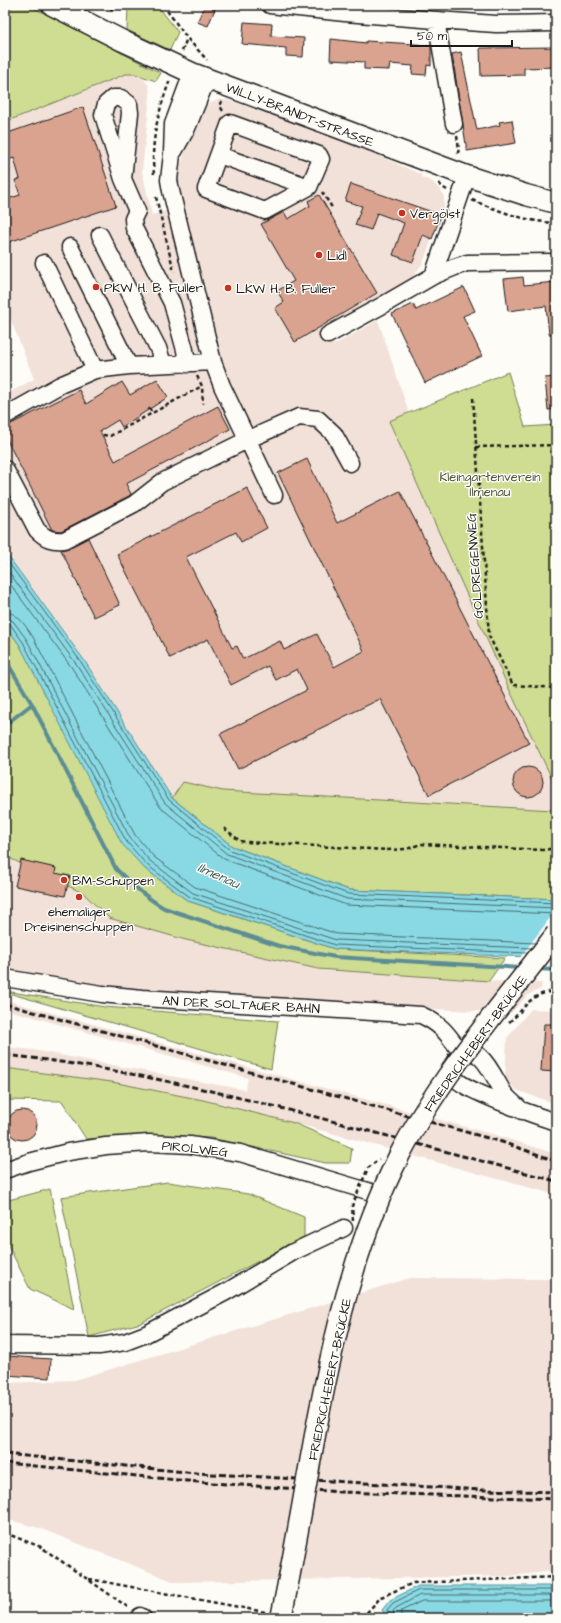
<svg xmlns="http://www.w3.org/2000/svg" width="561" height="1623" font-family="'Architects Daughter',sans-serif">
<rect width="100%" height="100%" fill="#fdfcf7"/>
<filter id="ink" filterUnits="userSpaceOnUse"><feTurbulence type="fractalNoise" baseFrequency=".025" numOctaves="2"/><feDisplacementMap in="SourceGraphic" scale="8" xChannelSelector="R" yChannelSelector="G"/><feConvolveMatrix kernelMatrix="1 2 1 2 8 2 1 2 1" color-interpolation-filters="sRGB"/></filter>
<g filter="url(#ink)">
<path fill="#f2e1d8" d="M126 74H135L143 78 149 86 150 96 142 171 152 215 181 206 177 183 179 170 185 152 199 117 204 109 210 103 218 100H227L235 102 353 144 422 175 421 177 433 182 440 190 444 197V207L423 263 411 279 398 290 328 335 334 345 378 320 409 413 389 421 510 691 556 787V803L553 810 223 791 183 782 172 798 84 660 5 552V395L34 379 5 305V122Z
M5 856 83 893 109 918 186 940 318 969 489 981 542 983 541 989 528 995 511 1013 138 993 5 973Z
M5 1000 499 1136 556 1154V1195L294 1123 31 1071 5 1068V1047L33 1050 245 1090 248 1078 5 1009Z
M531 1009 556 1010V1104L516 1090 505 1079 507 1038Z
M410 1278 556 1279V1571L510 1576 175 1582 39 1528 5 1519V1383L75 1380Z"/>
<path fill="#cedd91" stroke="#757c56" d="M5 5H28L161 73 156 81 135 74H126L5 122Z
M125 5H156L158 6 178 32 170 50 127 30 128 6Z
M508 372 525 427 556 425V787L510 691 389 421Z
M5 625 19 644 144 868 188 901 335 949 505 958 489 981 318 969 186 940 109 918 83 893 5 856Z
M183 782 223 791 553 810 556 803V899L349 890 232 846 172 798Z
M5 991 105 1007 278 1021 271 1069 5 992Z
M5 1068 112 1082 203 1100 294 1123 352 1148 350 1163H326L211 1138 151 1135 86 1139 62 1101 5 1100Z
M168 1182 248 1194 304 1217V1237L141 1323 89 1337 61 1197Z
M50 1189 74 1309 30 1289 5 1239V1201Z"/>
<path fill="#89d9e4" stroke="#5d8d94" d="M5 552 84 660 172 798 232 846 349 890 556 899V958L335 949 188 901 144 868 122 844 19 644 5 625Z
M418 1586H556V1618H387L382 1610 390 1600Z"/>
<path fill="#fdfcf7" d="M556 910V953L550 960 519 959Z"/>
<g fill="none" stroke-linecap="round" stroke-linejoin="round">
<path stroke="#48686c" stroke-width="1" d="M5 558 81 662 169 800 230 850 348 894 556 903
M5 567 77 665 165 803 227 854 347 899 556 908
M5 577 72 668 160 807 224 859 346 905 556 914
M5 612C18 612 26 627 33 637L135 835 154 857 195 887 337 934 536 943
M5 618 13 621 27 640 130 838 150 861 193 893 336 940 531 948
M5 623 10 624 23 642 126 841 147 865 190 897 335 945 527 953
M390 1618 387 1610 393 1603 419 1590H556
M395 1618 393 1611 396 1608 420 1595H556
M401 1618V1611L422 1601H556"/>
<path stroke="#5d8d94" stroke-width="4" d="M5 659 32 704 116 869C131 884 145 897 164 908L279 946 335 957 522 968
M5 725 32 704
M537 969 556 970"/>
</g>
<path fill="#d9a390" stroke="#1c1c1c" d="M205 5 215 9 208 26 197 22Z
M244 22 272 24 271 36 304 38 303 57 286 56V48L242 44Z
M331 39 366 43V41L431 45V66L427 65 426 75 412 74 413 66 390 64 389 70 364 69V62L330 60Z
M556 47V67L524 68V75L481 76 480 48Z
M461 52 477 130 500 125 499 122 512 120 516 143 467 151 452 54Z
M83 107 116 206 9 242 5 231V200L20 195 15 180 20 179 14 158 5 161V134Z
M351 184 441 215 432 239 423 235 413 262 393 255 404 223 377 213 371 230 355 225 362 206 345 201Z
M319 195 377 293 295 342 275 308 284 302 277 291 294 281 261 224 284 212 288 219 310 206 308 201Z
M523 277 524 285 556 282V334H549L546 306 508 311 504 279Z
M464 287 475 311 463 316 482 356 425 383 392 314 413 304 416 310Z
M556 377V409L548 410 545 378Z
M157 379 168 397 122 427 118 420 100 431 115 461 218 406 230 429 126 484 131 494 129 496 61 531 52 530 5 436V427L79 390 86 404 122 382 130 395Z
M307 459 337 523 400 491 529 743 429 795 380 699 238 769 220 734 307 690 297 669 276 680 268 666 231 685 208 639 170 658 117 554 247 488 267 528 241 542 236 532 186 557 232 648 237 646 243 659 280 641 284 650 317 634 334 667 364 651 278 473Z
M88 538 120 605 94 617 61 550 68 548Z
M513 782a15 15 0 1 1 30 0a15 15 0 1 1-30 0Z
M21 860 56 868 55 873 70 876 65 896 15 886Z
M544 1024H556V1072L541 1071Z
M7 1125a15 15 0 1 1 30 0a15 15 0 1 1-30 0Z
M6 1356 51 1359 50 1378 5 1375Z"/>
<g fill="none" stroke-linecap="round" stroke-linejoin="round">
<defs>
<path id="minor" d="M270 5 345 13 436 20 496 24 556 23
M436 20 454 124
M192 73 173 124 172 154 169 180 171 191 213 362 222 386 274 495
M174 151 187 128 207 79
M219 155 309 187 321 159 319 155 230 123 206 189 265 211 309 187
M123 179 130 113 129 104 121 98H113L106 104 103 115 123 179 137 211 133 219 134 228 172 303 185 350 187 364
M100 235 158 348 163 364
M70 247 129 366
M44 263 95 370
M433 276 455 267 467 263 556 262
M328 335 383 305 433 276 467 176
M5 416 60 385 95 370 129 366 213 362
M5 469 37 530C46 539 52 541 64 540L134 504 162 482 247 440 299 417 318 419 334 434 350 463
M5 978 102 994 142 998 421 1015C443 1025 448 1035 462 1054
M522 1111C517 1106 511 1101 506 1096 496 1084 481 1038 459 1056 455 1059 452 1065 453 1069 453 1071 454 1076 455 1078 462 1090 540 1117 556 1122
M5 1170 29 1162 68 1152 106 1146 149 1143 190 1145 240 1153 381 1195
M5 1345 99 1346 125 1342 146 1334 226 1292 293 1252 344 1228
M140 1616 143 1618"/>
<path id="major" d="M52 5 123 41 192 73 467 176 526 195 556 203"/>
</defs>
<use href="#minor" stroke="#1c1c1c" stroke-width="19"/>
<use href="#major" stroke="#1c1c1c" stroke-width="23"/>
<path stroke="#1c1c1c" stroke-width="2.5" stroke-dasharray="4 3" stroke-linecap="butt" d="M163 5 187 38 207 60
M111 10 114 5
M182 51 187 38
M222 101 220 106 223 111
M457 136 459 149 457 156
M154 174C150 142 159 109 170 80
M439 183 442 187 447 190
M322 192 333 209
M156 197 174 272
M472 200C499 211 527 222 556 223
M197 376 202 386 203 404
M473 398 489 636 513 685 556 688
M149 408 152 413
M103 435 110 436 202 386
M476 447 556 445
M224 828 240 841 246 842 387 850 407 849 421 844 544 850 556 848
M509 1022C528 1007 527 994 556 991
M5 1533 41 1547 129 1608
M89 1579 265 1612
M362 1618 381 1597 413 1583 556 1577"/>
<use href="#minor" stroke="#fdfcf7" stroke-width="16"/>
<use href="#major" stroke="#fdfcf7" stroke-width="20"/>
<path stroke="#1c1c1c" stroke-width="3" stroke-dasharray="6 3" stroke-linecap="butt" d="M5 1004 502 1142 556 1161
M5 1055C120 1067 232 1095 343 1124 414 1143 485 1162 556 1181
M5 1454 196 1473 482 1490 556 1492
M5 1463 198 1482 341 1492 556 1499"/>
<defs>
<path id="major-bridge" d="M281 1618C314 1463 327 1299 399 1156 440 1076 502 1005 556 934"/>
</defs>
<use href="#major-bridge" stroke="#1c1c1c" stroke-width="23" stroke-linecap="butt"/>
<path stroke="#1c1c1c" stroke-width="2.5" stroke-dasharray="4 3" stroke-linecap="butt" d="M353 1221 352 1206 368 1168 379 1159"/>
<use href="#major-bridge" stroke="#fdfcf7" stroke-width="20"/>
</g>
</g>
<g fill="#c8321e" stroke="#fdfcf7" stroke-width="1.5">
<circle cx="402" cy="213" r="4"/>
<circle cx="319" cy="255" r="4"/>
<circle cx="96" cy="287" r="4"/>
<circle cx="228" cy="288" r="4"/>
<circle cx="64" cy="880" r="4"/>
<circle cx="79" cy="897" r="4"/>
</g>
<g text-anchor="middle" stroke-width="3" stroke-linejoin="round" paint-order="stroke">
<g font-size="13" fill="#1c1c1c" stroke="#fdfcf7">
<text transform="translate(300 114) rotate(21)" y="5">WILLY-BRANDT-STRASSE</text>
<text transform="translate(474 566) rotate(-94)" y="5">GOLDREGENWEG</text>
<text transform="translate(241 1004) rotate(3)" y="5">AN DER SOLTAUER BAHN</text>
<text transform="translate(475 1043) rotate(-54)" y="5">FRIEDRICH-EBERT-BRÜCKE</text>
<text transform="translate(195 1148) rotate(6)" y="5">PIROLWEG</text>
<text transform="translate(329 1379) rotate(-78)" y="5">FRIEDRICH-EBERT-BRÜCKE</text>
</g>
<g font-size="13" fill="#1c1c1c" stroke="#fdfcf7" text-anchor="start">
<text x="410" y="218">Vergölst</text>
<text x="327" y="260">Lidl</text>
<text x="104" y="292">PKW H. B. Fuller</text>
<text x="236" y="293">LKW H. B. Fuller</text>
<text x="72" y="885">BM-Schuppen</text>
<text x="79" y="916" text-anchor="middle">ehemaliger<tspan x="79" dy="15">Dreisinenschuppen</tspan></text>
</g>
<g font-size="13" fill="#51563f" stroke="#fdfcf7">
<text x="490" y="481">Kleingartenverein<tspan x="490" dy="15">Ilmenau</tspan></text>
</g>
<g font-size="14" font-style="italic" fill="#425e62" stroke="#fdfcf7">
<text transform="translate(219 875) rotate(24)" y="5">Ilmenau</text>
</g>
</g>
<rect width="561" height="1623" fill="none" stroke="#fdfcf7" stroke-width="20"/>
<rect x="10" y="10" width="541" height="1603" fill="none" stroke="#1c1c1c" stroke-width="1.5" filter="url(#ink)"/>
<path d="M411 40v6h101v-6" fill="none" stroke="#1c1c1c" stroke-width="2"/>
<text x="417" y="40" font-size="12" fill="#1c1c1c" stroke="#fdfcf7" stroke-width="3" paint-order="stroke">50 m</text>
</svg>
